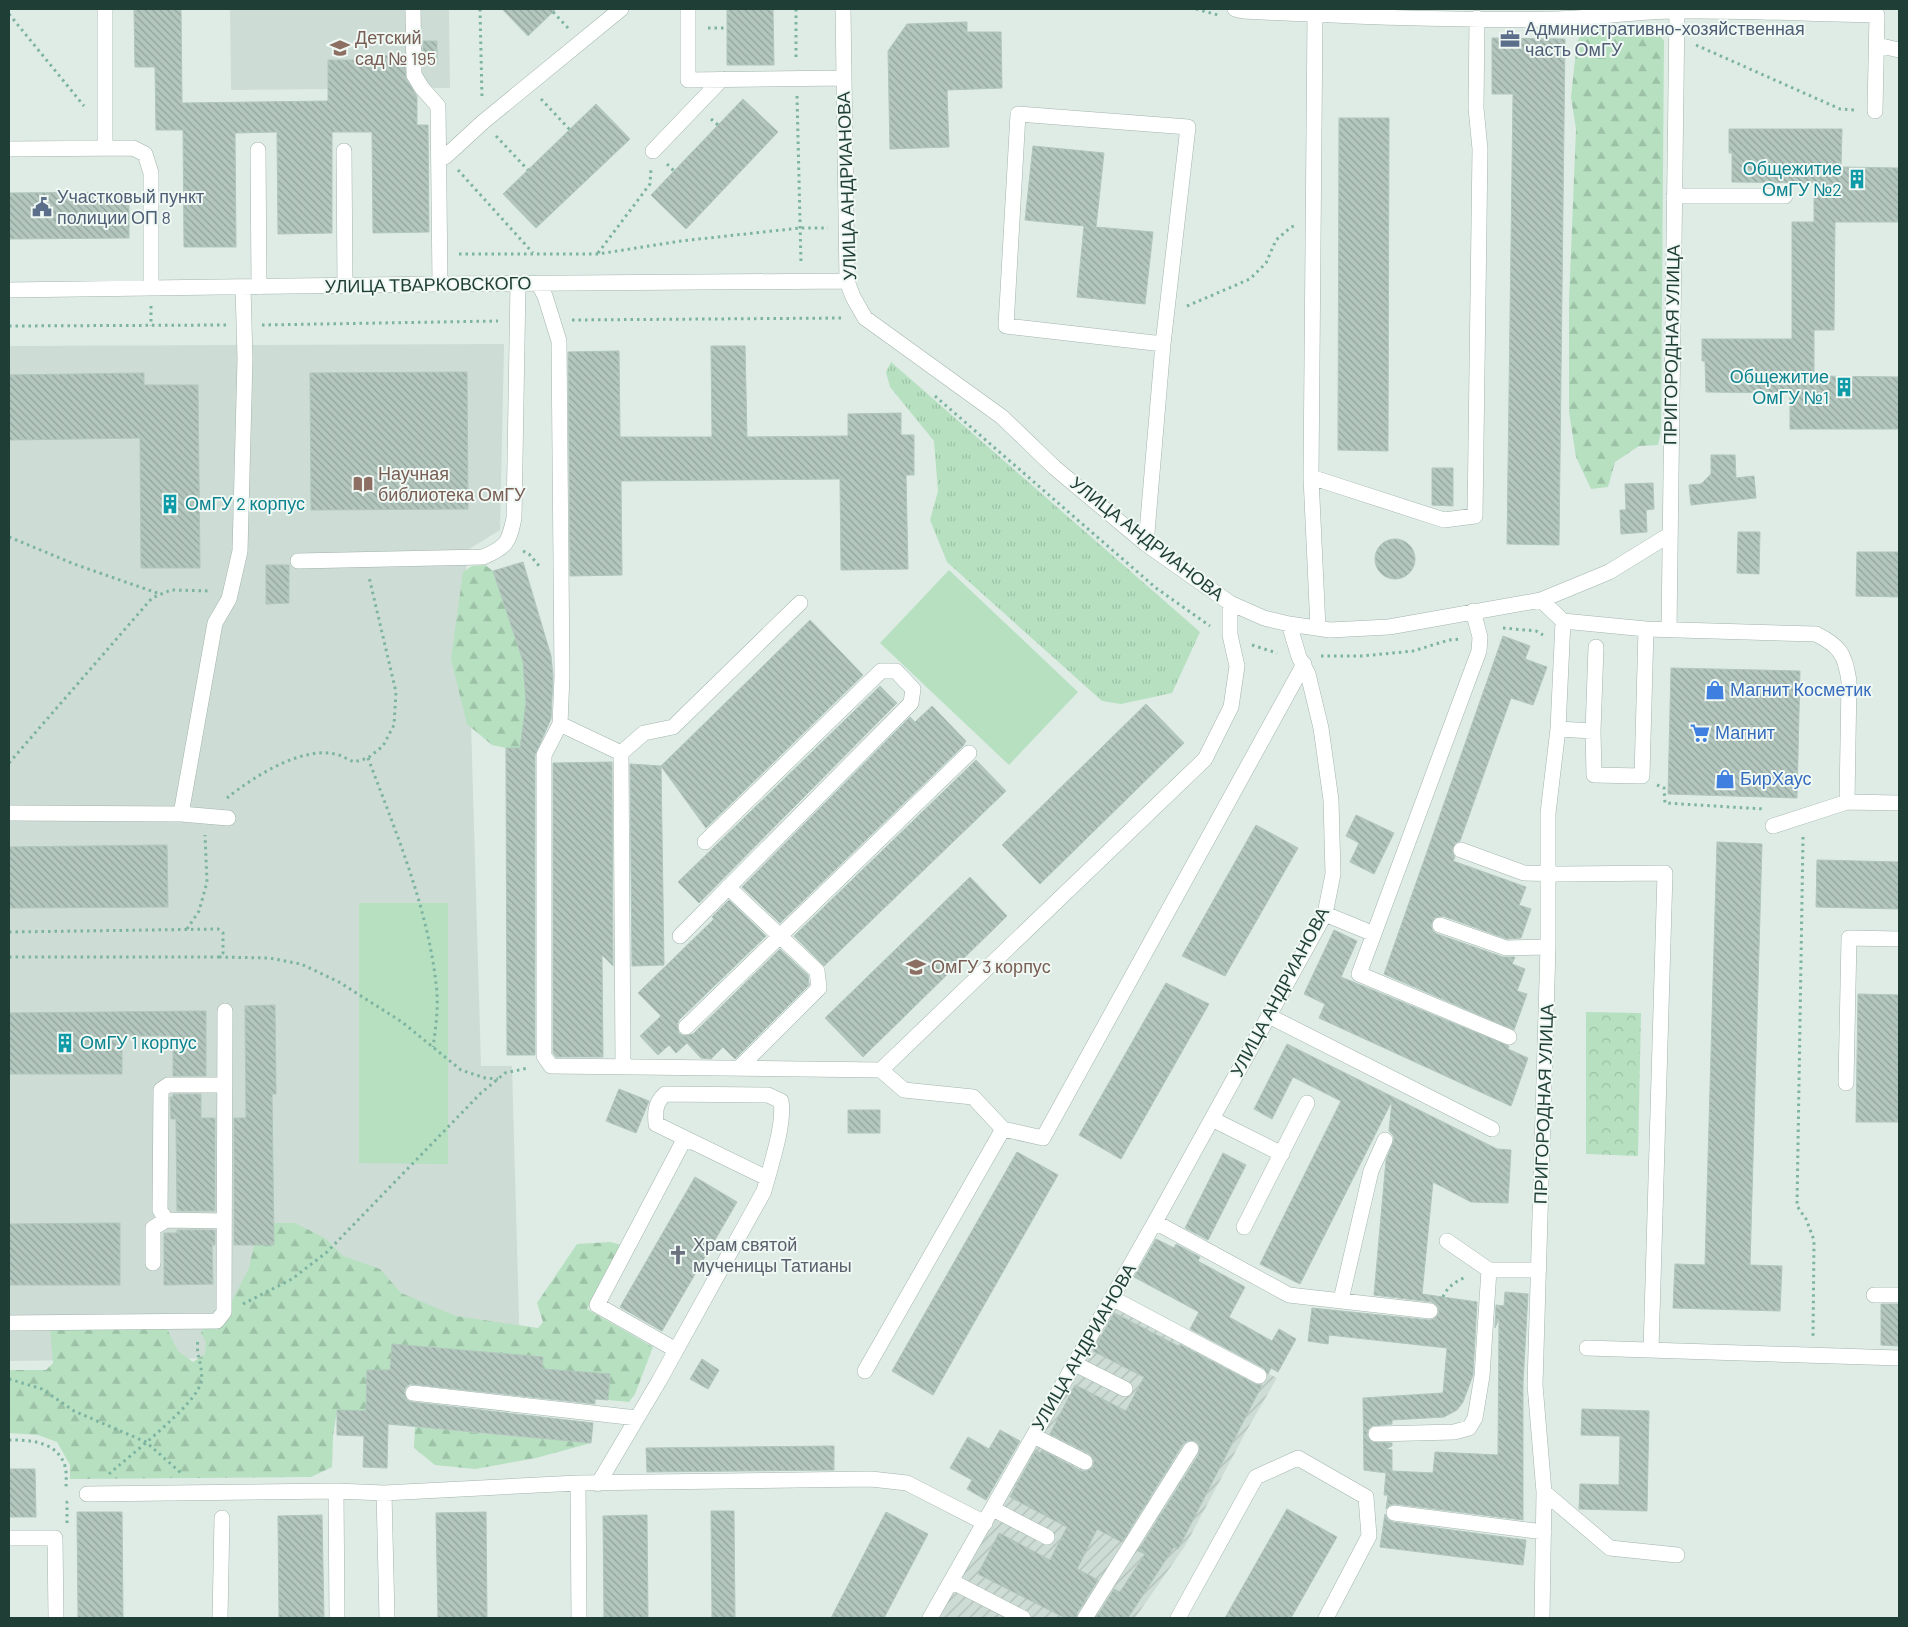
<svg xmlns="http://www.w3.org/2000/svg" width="1908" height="1627" font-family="Barlow,sans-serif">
<defs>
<pattern id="industrial-furrows" width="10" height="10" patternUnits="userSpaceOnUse" patternTransform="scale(1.25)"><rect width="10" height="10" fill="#cddcd5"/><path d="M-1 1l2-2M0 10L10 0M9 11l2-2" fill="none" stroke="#b0beb7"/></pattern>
<pattern id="grass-tufts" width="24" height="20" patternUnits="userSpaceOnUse" patternTransform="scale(1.25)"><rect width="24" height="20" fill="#b6e0c0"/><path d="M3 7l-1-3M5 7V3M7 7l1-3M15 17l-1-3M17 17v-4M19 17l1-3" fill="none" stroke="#9cc1a6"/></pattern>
<pattern id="forest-firs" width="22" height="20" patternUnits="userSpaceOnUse" patternTransform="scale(1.25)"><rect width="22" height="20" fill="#b6e0c0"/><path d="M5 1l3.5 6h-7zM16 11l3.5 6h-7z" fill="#9cc1a6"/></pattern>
<pattern id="park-crowns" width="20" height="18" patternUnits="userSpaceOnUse" patternTransform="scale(1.25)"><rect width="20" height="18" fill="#b6e0c0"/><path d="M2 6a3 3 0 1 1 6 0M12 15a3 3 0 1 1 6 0" fill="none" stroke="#9cc1a6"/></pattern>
<pattern id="building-back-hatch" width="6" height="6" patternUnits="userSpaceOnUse" patternTransform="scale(1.25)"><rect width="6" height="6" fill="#b4c7bf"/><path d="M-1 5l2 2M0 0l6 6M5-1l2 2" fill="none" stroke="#92a39c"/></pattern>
</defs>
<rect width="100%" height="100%" fill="#dfece6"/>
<path fill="#cddcd5" d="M230 9H449L450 88 231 90Z
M504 344 500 530 466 551 481 1066H512L520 1355 392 1344 310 1357 9 1361V346Z"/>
<path fill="url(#industrial-furrows)" d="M1107 1292 1277 1378 1248 1428 1185 1546 1135 1618H929Z"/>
<path fill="url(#grass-tufts)" d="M891 362 1200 632 1172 693 1121 704 1102 701 947 562 930 520 938 491 934 441 890 387 886 372Z"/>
<path fill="url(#forest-firs)" d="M1650 23 1664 41 1661 431 1658 445 1639 446 1615 462 1608 487 1591 489 1576 457 1569 412V301L1576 129 1571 97 1577 42 1582 32 1604 28Z
M485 565 493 571 523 661 526 703 520 748H506L492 745 467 724 451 659 463 572 472 566Z
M273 1223H295L325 1238 343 1256 380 1269 401 1293 456 1316 538 1328 543 1322 537 1303 577 1244 610 1242 622 1245 587 1309 653 1347 635 1394 629 1402 608 1400 610 1375 542 1369 543 1357 392 1344 390 1370H367L366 1411H337L333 1436 332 1467 311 1477 70 1479V1465L57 1442 38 1435 9 1433V1370H46L53 1363 50 1323 162 1322 168 1331 178 1351 193 1362 205 1354 206 1342 201 1333 204 1325 225 1314 249 1268 254 1245Z
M415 1427 591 1443 536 1458 475 1469 435 1465 414 1448Z"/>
<path fill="url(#park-crowns)" d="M1586 1012 1641 1013 1638 1156 1586 1154Z"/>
<path fill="#b6e0c0" d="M949 570 1078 692 1009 765 880 643Z
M359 903H448V1164L359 1163Z"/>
<path fill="url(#building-back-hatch)" stroke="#b1c6bd" d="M134 9H181L182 103 328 101V60H379V56L404 55 406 79 417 96V125H428L429 232 373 233 372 132H332V233L278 234 277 132 235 133 236 247H184L183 130H156L155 67H135Z
M502 9H556L528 36Z
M727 9H773L774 65H727Z
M967 22V32H1001L1002 88 947 90 949 147 890 149 888 51 907 24Z
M1492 38 1565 39 1559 545 1507 544 1513 94H1492Z
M423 41H437V64H423Z
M743 99 778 132 686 229 651 195Z
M596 104 630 139 536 228 503 194Z
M1339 118H1389L1388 451 1338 450Z
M1729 129H1842L1841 167 1899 168V222H1835L1834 330H1814V376L1899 377V429H1790V393L1706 392 1705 361H1702V339H1792V222H1814V183L1732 182V153H1729Z
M1033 146 1104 153 1096 227 1153 232 1145 304 1077 297 1084 226 1025 220Z
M129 192V238L9 239V193Z
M711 346H745L747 437 848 436V414L901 413V435H914V475H906L908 569 841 570 840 479 621 481 622 575 570 576 568 352 619 351 620 437H712Z
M467 372 468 509 311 510 310 373Z
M144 373V385H198L200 568H141L140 438 9 440V375Z
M1711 455H1735L1736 478 1754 476 1756 498 1691 505 1689 485 1701 484 1711 474Z
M1432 468H1453V506L1432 505Z
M1653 483 1654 509 1646 510 1647 532 1621 534 1620 510H1626L1625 484Z
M1738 532H1760L1759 574 1737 573Z
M1375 559a20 20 0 1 1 40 0a20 20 0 1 1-40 0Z
M1857 552H1899V597L1856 596Z
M523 562 551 656 553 676 551 719 535 755V1055H507L506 748H520L526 703 523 661 493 571Z
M266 565H289V603L266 604Z
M810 620 863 675 706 828 661 766Z
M1503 636 1530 646 1525 659 1547 667 1533 705 1511 698 1460 841 1455 843 1452 851 1455 857 1453 861 1526 887 1519 905 1531 909 1521 938 1507 939 1443 916 1434 918 1431 926 1433 931 1437 934 1503 957H1515L1512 964 1525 969 1517 991 1527 994 1514 1030 1384 974Z
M1671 668 1800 671 1797 798 1668 794Z
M880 686 897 703 699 903 678 882Z
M1146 704 1184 743 1040 884 1002 845Z
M932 706 966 741 963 746 780 923 742 887 910 717 915 722Z
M976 760 1006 791 824 966 794 936Z
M612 762 613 966 602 955 603 1057H556L553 1053V763Z
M630 764 661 766 664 965 632 966Z
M1356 815 1394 833 1374 874 1350 862 1359 843 1346 836Z
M1256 825 1298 848 1225 976 1182 956Z
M1717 842 1762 844 1750 1265 1782 1266 1780 1311 1673 1308 1675 1264 1705 1265Z
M167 845 168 907 9 908V847Z
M1817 860 1899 862V909L1816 907Z
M970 877 1007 916 863 1057 825 1018Z
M729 900 766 936 679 1020 677 1025 679 1033 684 1036 693 1034 780 949 808 975 809 985 735 1059 723 1047 711 1059 701 1058 687 1043 676 1053 669 1045 658 1055 640 1036 661 1016 638 993 714 919 712 917Z
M1334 930 1357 941 1341 977 1509 1046 1508 1049 1528 1058 1511 1106 1319 1018 1325 1004 1304 994Z
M1166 983 1209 1004 1121 1159 1079 1135Z
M1858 994 1899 995V1122H1856Z
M275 1005 276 1094H272L274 1245H234V1118H246L245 1006Z
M206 1011V1076H173V1036H122V1074H9V1013Z
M1287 1044 1497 1149 1511 1150 1508 1203 1471 1202 1433 1182 1422 1294 1477 1302 1473 1375 1463 1402 1457 1410 1444 1417 1392 1420V1424L1372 1426 1368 1430 1367 1435 1372 1442 1392 1443V1446L1386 1449 1392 1450V1471L1433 1473 1435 1452 1498 1455 1499 1318 1495 1328 1496 1305 1504 1306 1505 1292 1528 1294 1523 1383V1520L1395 1504 1390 1505 1386 1509 1388 1495H1384L1386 1473 1364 1470 1363 1398 1443 1393 1447 1348 1329 1335 1328 1344 1308 1341 1312 1308 1429 1320 1434 1319 1439 1313 1438 1307 1432 1302 1374 1295 1386 1160 1394 1140 1393 1135 1389 1131 1392 1101 1300 1284 1260 1264 1341 1101 1293 1077 1272 1119 1254 1109Z
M619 1089 649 1101 636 1133 606 1121Z
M173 1094H201V1118H215V1211H177L176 1119H171L170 1097H173Z
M848 1110H880V1133H848Z
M1017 1152 1058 1175 933 1395 892 1371Z
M1223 1153 1246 1165 1208 1240 1185 1228Z
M695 1177 737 1202 662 1331 620 1307Z
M120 1223V1285H9V1224Z
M177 1230H215V1245H212L213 1284 164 1285V1233H177Z
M1156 1239 1174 1248 1176 1244 1200 1257 1198 1261 1245 1287 1229 1317 1272 1341 1279 1329 1296 1339 1278 1372 1271 1368 1268 1374 1263 1368 1190 1329 1199 1312 1134 1277Z
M1881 1304H1899V1346L1881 1345Z
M1114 1313 1180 1347 1181 1345 1255 1384 1262 1385 1178 1549 1174 1547 1128 1618H1096L1114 1589 1120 1592 1145 1554 1138 1551 1199 1454V1445L1196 1441H1187L1183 1444 1122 1542 1097 1529 1077 1569 1098 1580 1077 1613 1076 1618H1065L978 1574 999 1533 1050 1560 1067 1527 1010 1497 1036 1450 1040 1453 1042 1450 1081 1471H1086L1093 1467 1094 1461 1090 1454 1050 1434 1075 1385 1126 1411 1144 1377 1093 1351Z
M392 1344 543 1357 542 1369 610 1374 608 1400 595 1399V1404L410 1384 406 1387 404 1392 407 1400 412 1402 593 1423 591 1443 388 1424 387 1468 363 1467 364 1436 337 1435V1410L366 1411 367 1370H390Z
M702 1359 719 1370 708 1389 690 1379Z
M1582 1409 1649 1411 1647 1511 1579 1509 1580 1484 1619 1485 1620 1436 1581 1435Z
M1000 1430 1020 1441 986 1500 967 1489 972 1480 950 1468 968 1437 989 1449Z
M834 1446V1470L647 1472 646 1448Z
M9 1469H35L36 1517H9Z
M1287 1509 1337 1537 1291 1618H1225Z
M711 1511H734L735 1618H712Z
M77 1512H122L123 1618H78Z
M486 1512 487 1618H438L436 1513Z
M886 1512 928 1534 884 1618H831Z
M1385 1514 1388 1520 1393 1522 1526 1540 1523 1565 1380 1547Z
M322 1515 324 1618H279L278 1516Z
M647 1515 648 1618H604L603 1516Z"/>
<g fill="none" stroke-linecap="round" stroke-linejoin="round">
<defs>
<path id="minor" d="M413 9 414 75 422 88 438 106 440 284
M688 9V80L844 78
M843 9 847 281 853 297 865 318 1002 417 1055 468 1146 544 1230 603 1264 618 1289 624 1330 630 1389 627 1541 600 1609 572 1669 535
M1235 9 1243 11C1347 16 1452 21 1556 19 1597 18 1637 11 1677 11 1744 10 1811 14 1877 15L1875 111
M1315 14 1311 477 1318 628
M1877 45 1899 50
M105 148V9
M9 149 133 148 145 154 151 173V288
M258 150 259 287
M344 151 345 286
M653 151 722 79
M439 160 446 156 483 122 621 9
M1674 196H1785
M538 283 545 296 559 341 562 676 560 724 544 755V1056L551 1066 881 1070 904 1090 973 1097 1003 1129 1043 1138 1304 664
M9 290 440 284 847 281
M1311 477 1444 520 1475 516 1480 149 1476 108 1477 18
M1146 544 1163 344 1188 127 1018 114 1006 326 1163 344
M298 561 483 557C507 547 509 542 514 518L518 284
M1541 600 1563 621 1558 729 1548 813V947L1535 1385 1544 1492 1542 1618
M1473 611 1480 637 1479 651 1359 974 1509 1037
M1563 621 1646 629 1816 634C1840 646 1845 654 1849 681L1847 802 1899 803
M1669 630 1677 11
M1596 647 1593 731 1594 775 1642 776 1646 629
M560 724 621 753
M1558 729 1593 731
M9 813 181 814 215 623 229 599 240 551 245 359 243 287
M181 814 228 818
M1773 826 1847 802
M1461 850 1524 873 1565 874 1665 873 1651 1350
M728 887 817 971 819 988 739 1068
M1325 914 1374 934
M1440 925 1506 948 1548 947
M680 936 911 703 913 689 896 671H881L705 842
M1269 1016 1492 1129
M686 1027 969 753
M623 1067 621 753 644 733 673 727 800 603
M881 1070 1205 759 1231 707 1237 666 1230 635V603
M1846 1083 1849 938 1899 939
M1212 1119 1282 1154
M166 1220 160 1210 161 1090 168 1085H225
M1155 1222 1289 1295 1430 1311
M1244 1227 1307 1103
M1447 1241 1489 1270H1539
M153 1263V1228L166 1220 224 1221
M1874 1295H1899
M1112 1298 1259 1376
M1341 1300 1371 1171 1385 1140
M9 1323 217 1321 224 1312 225 1011
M1587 1348 1899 1358
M676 1350 597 1305 685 1138
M1075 1364 1125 1389
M865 1371 1003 1129
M413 1393 637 1418
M1376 1434 1454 1432 1469 1428 1475 1418 1482 1376 1489 1270
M1034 1436 1085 1462
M578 1483 579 1618
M598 1484 659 1381 764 1191C770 1167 785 1125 781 1101L768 1095 665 1094C655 1103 655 1112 656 1124L767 1178
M336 1491 337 1618
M1544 1492 1610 1548 1677 1555
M384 1493 387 1618
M87 1494 336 1491 384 1493 578 1483 871 1479 907 1483 985 1523
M993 1509 1047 1537
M1394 1513 1544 1532
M9 1538H55L56 1618
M951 1581 1023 1618
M220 1618 222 1518
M930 1618 1155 1222 1325 914 1333 874 1331 800 1321 728 1308 674 1299 657 1289 624
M1085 1618 1191 1449
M1178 1618 1256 1477 1298 1458 1366 1497 1369 1536 1326 1618"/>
</defs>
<use href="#minor" stroke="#a2b4ad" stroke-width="16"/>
<path stroke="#7db3a1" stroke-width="3" stroke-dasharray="2.5 4" stroke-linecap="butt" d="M480 9 482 98
M796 9V60
M1196 9 1218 15
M553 12 568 28
M9 14 84 106
M708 28H727
M1696 45 1840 109 1855 110
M797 96 801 263
M541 99 570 130
M711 119 718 125
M496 136 528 170
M667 164 674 171
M458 170 533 253
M598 253 650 184 651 169
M459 254H598L681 241 800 228H828
M151 306V326
M1187 306 1250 279 1266 263 1276 240 1291 227 1294 226
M572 320 843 318
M262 325 498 321
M9 326 226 325
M935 396 1156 588 1210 626
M9 537 74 564 160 594
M523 551 529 554 540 567
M1503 628 1536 631 1543 635
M1252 645 1277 653
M1321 656H1362L1413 651 1449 640 1460 639
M368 758C395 830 427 905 436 983 439 1004 436 1026 433 1047
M9 763 152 598 171 590 211 591
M1657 785 1664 788 1665 803 1764 809
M227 798C253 777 304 744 339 755 344 757 349 760 354 762L368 758 383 746 394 725 396 692 369 577
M1803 837 1797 1206 1806 1219 1814 1240 1813 1337
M187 929 199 911 207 882 205 835
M9 932 218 929 223 933V953L219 957H9
M219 957 269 958 301 964 339 982 402 1022 461 1070 485 1078 498 1079
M1443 1297C1447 1287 1456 1281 1466 1277
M243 1304 292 1279 327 1252 481 1093 505 1073 528 1068
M9 1379 42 1389 74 1411 146 1442 181 1473
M9 1440C30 1440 57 1441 65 1466 67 1473 66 1482 66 1489
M109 1474C128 1457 197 1404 201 1382 204 1367 195 1354 198 1341
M67 1523V1502L69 1500"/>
<use href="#minor" stroke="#fff" stroke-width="15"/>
</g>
<defs>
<symbol id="office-bare" viewBox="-9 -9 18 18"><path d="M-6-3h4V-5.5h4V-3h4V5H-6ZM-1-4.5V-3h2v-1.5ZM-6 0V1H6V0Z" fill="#5c6f8a" stroke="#f0f8f4" stroke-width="2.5" paint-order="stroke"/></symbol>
<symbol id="school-bare" viewBox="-9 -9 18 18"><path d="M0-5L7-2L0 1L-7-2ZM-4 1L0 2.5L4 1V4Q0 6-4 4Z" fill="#8d6e63" stroke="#f0f8f4" stroke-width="2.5" paint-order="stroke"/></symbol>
<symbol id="building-bare" viewBox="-9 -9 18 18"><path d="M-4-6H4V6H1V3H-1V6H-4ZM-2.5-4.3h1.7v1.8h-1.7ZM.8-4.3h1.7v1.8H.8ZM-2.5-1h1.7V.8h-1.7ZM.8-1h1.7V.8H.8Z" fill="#0f9aa8" stroke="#f0f8f4" stroke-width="2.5" paint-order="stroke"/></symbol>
<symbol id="civic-bare" viewBox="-9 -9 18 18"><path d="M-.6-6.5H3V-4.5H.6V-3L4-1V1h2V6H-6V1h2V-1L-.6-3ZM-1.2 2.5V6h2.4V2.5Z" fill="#5c6f8a" stroke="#f0f8f4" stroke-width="2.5" paint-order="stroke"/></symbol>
<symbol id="library-bare" viewBox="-9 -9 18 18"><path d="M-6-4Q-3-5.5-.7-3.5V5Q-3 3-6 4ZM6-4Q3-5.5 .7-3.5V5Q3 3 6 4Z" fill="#8d6e63" stroke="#f0f8f4" stroke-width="2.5" paint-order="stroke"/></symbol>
<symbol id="shop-bare" viewBox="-9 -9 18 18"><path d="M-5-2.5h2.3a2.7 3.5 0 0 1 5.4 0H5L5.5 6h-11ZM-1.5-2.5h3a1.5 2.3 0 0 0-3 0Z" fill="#3f7fe0" stroke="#f0f8f4" stroke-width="2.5" paint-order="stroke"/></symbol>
<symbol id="supermarket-bare" viewBox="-9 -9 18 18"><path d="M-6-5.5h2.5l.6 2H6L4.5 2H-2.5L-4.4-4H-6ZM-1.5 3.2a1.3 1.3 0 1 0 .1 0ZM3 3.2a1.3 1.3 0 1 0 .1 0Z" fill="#3f7fe0" stroke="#f0f8f4" stroke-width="2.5" paint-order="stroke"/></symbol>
<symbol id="university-bare" viewBox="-9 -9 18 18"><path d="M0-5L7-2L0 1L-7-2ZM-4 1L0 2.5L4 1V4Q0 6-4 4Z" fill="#8d6e63" stroke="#f0f8f4" stroke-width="2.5" paint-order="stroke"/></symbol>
<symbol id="church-bare" viewBox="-9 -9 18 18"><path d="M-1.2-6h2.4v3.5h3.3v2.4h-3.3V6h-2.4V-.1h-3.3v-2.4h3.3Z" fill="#6b7280" stroke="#f0f8f4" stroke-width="2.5" paint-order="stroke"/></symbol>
</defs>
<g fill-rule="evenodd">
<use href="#office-bare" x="1496" y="25" width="28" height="28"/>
<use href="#school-bare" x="326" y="34" width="28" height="28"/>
<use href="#building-bare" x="1843" y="165" width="28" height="28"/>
<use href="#civic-bare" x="28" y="193" width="28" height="28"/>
<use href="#building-bare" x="1830" y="373" width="28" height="28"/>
<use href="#library-bare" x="349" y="470" width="28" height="28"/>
<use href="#building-bare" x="156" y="490" width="28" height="28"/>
<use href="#shop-bare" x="1701" y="676" width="28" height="28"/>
<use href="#supermarket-bare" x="1686" y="719" width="28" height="28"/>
<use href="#shop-bare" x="1711" y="765" width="28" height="28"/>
<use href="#university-bare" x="902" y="953" width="28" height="28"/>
<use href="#building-bare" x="51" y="1029" width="28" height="28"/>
<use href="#church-bare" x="664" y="1241" width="28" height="28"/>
</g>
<g text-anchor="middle" stroke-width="4" stroke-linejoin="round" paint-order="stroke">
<g font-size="18" fill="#4e5e75" stroke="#f0f8f4" text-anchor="start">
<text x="1525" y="35">Административно-хозяйственная<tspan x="1525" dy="21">часть ОмГУ</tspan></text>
<text x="57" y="203">Участковый пункт<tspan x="57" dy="21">полиции ОП 8</tspan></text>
</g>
<g font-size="18" fill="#785e54" stroke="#f0f8f4" text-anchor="start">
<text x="355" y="44">Детский<tspan x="355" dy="21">сад № 195</tspan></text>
<text x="378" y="480">Научная<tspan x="378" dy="21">библиотека ОмГУ</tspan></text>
<text x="931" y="973">ОмГУ 3 корпус</text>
</g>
<g font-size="18" fill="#0d838f" stroke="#f0f8f4" text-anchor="end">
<text x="1842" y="175">Общежитие<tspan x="1842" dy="21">ОмГУ №2</tspan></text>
<text x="1829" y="383">Общежитие<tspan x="1829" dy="21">ОмГУ №1</tspan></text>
<text x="185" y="510" text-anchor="start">ОмГУ 2 корпус</text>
<text x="80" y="1049" text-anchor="start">ОмГУ 1 корпус</text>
</g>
<g font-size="18" fill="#1f3e35" stroke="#f0f8f4">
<text transform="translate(847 186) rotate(-92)" y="6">УЛИЦА АНДРИАНОВА</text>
<text transform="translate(428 285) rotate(-1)" y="6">УЛИЦА ТВАРКОВСКОГО</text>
<text transform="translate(1672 345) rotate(-89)" y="6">ПРИГОРОДНАЯ УЛИЦА</text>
<text transform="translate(1147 539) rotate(38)" y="6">УЛИЦА АНДРИАНОВА</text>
<text transform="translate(1280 992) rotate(-62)" y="6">УЛИЦА АНДРИАНОВА</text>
<text transform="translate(1544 1104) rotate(-88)" y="6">ПРИГОРОДНАЯ УЛИЦА</text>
<text transform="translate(1084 1347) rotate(-60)" y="6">УЛИЦА АНДРИАНОВА</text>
</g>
<g font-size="18" fill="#366cbe" stroke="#f0f8f4" text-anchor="start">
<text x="1730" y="696">Магнит Косметик</text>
<text x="1715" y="739">Магнит</text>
<text x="1740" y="785">БирХаус</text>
</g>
<g font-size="18" fill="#5b616d" stroke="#f0f8f4" text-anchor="start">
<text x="693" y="1251">Храм святой<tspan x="693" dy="21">мученицы Татианы</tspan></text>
</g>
</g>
<rect width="1908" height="1627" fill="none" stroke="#1f3e35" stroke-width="20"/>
</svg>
